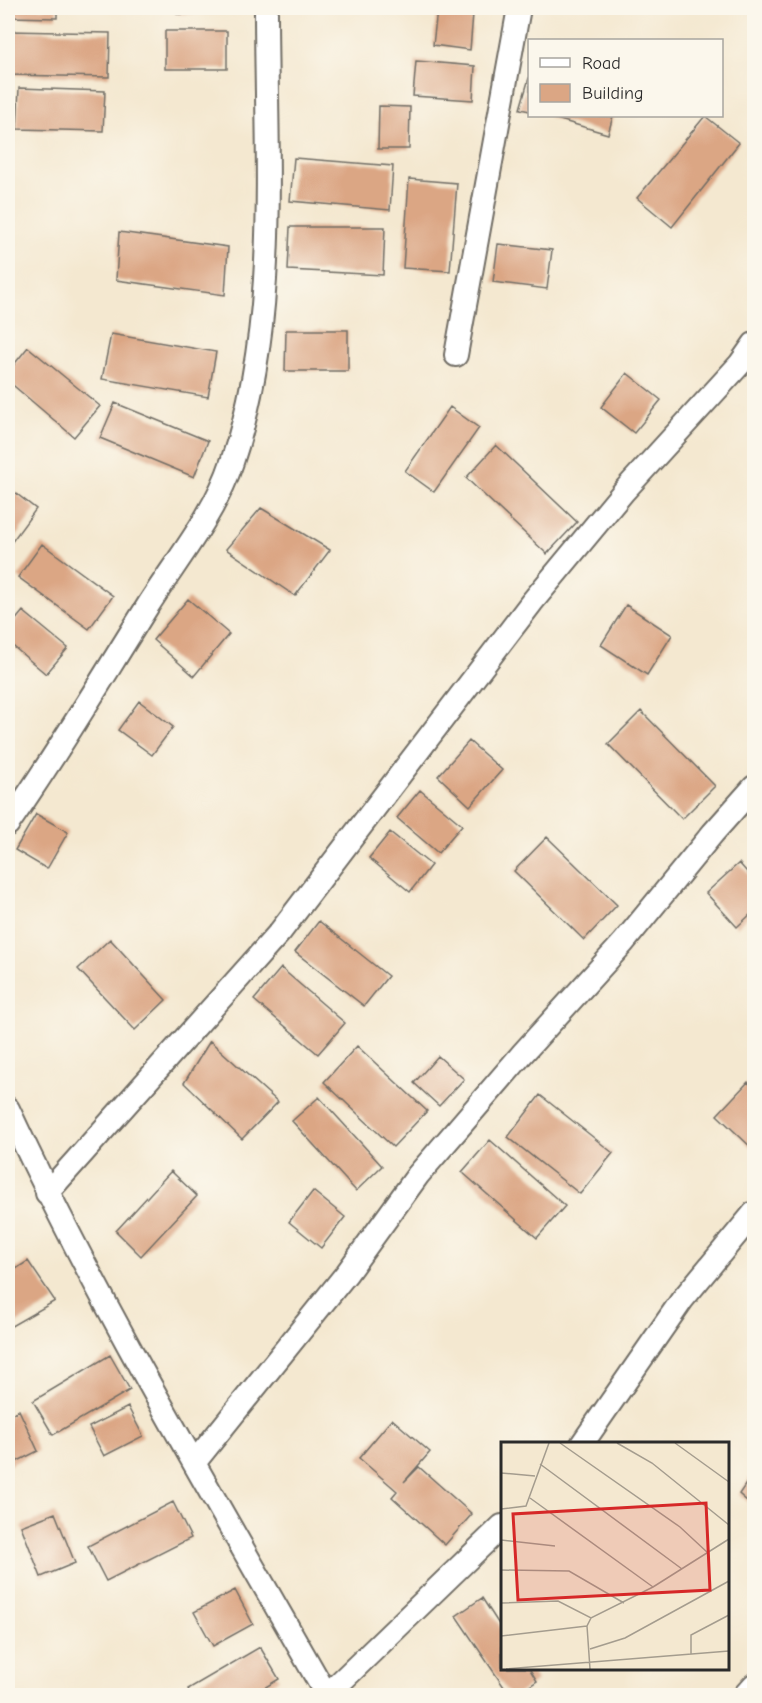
<svg xmlns="http://www.w3.org/2000/svg" width="762" height="1703" font-family="'Comic Neue',sans-serif">
<rect width="100%" height="100%" fill="#fbf7ec"/>
<filter id="ink" filterUnits="userSpaceOnUse"><feTurbulence type="fractalNoise" baseFrequency=".0167" numOctaves="2"/><feDisplacementMap in="SourceGraphic" scale="12" xChannelSelector="R" yChannelSelector="G"/><feConvolveMatrix kernelMatrix="1 2 1 2 8 2 1 2 1" color-interpolation-filters="sRGB"/></filter>
<filter id="wash" filterUnits="userSpaceOnUse"><feTurbulence type="fractalNoise" baseFrequency=".008" numOctaves="4" result="noise"/><feDisplacementMap in="SourceGraphic" scale="24" xChannelSelector="R" yChannelSelector="G"/><feGaussianBlur stdDeviation="1.35" result="paint"/><feColorMatrix in="noise" values="0 0 0 0 0 0 0 0 0 0 0 0 0 0 0 0 0 1.4 0 .05"/><feComposite in="paint" operator="in"/></filter>
<g filter="url(#wash)">
<rect width="100%" height="100%" fill="#f4e8d0"/>
<g id="blocks">
<path fill="#dba684" d="M8 8H57V18L8 17Z
M177 8H232V13L177 14Z
M437 10 473 14 470 50 433 45Z
M8 31 110 33 109 77 8 75Z
M165 31H227V69H165Z
M416 61 475 66 473 100 413 96Z
M529 78H530V111L520 109Z
M19 88 105 91 103 131 17 129Z
M379 106 410 107 409 149H378Z
M546 116H613L608 134Z
M705 116 739 143 672 227 637 198Z
M294 158 393 166 390 210 290 201Z
M409 179 457 183 450 271 403 268Z
M290 227H385L383 275 288 270Z
M119 232 228 247 225 295 116 280Z
M498 244 552 250 547 289 493 282Z
M286 330H348V371H285Z
M111 334 216 352 208 397 102 379Z
M28 347 100 406 74 437 8 381V372Z
M627 373 661 400 634 433 601 407Z
M115 403 208 441 194 477 100 438Z
M450 407 479 428 434 492 405 471Z
M496 445 577 522 547 554 466 478Z
M8 487 36 509 8 547Z
M261 508 330 550 295 596 226 549Z
M42 544 113 596 89 629 18 577Z
M188 599 229 634 194 676 153 640Z
M626 605 672 635 647 675 601 645Z
M23 611 68 648 46 674 8 642V629Z
M139 701 173 727 152 755 118 730Z
M641 711 715 786 682 819 608 744Z
M469 741 502 770 470 806 438 776Z
M420 790 462 825 438 853 397 818Z
M36 814 68 832 47 869 15 850Z
M390 832 431 865 410 892 369 858Z
M547 837 617 905 584 940 514 871Z
M739 863 754 880V911L737 927 706 893Z
M319 921 388 976 364 1006 295 952Z
M110 939 166 1000 135 1030 78 969Z
M281 968 345 1023 318 1054 254 1000Z
M210 1041 278 1102 242 1139 184 1083Z
M357 1046 427 1111 393 1147 324 1082Z
M438 1056 464 1079 439 1106 414 1083Z
M748 1082 754 1088V1150L717 1115Z
M540 1095 613 1153 580 1194 508 1137Z
M319 1097 382 1166 356 1191 292 1121Z
M490 1140 565 1206 537 1238 462 1172Z
M171 1171 197 1196 141 1256 116 1231Z
M313 1191 345 1217 321 1248 289 1222Z
M28 1261 55 1301 8 1328V1274Z
M110 1355 130 1390 53 1435 33 1401Z
M128 1407 143 1436 104 1456 89 1427Z
M19 1410 38 1451 8 1466V1416Z
M392 1419 430 1452 404 1482 419 1467 472 1514 445 1545 392 1497 397 1491 359 1458Z
M754 1472V1507L739 1494Z
M173 1502 191 1538 106 1581 88 1546Z
M55 1513 75 1563 41 1577 21 1526Z
M235 1590 253 1624 213 1646 194 1612Z
M482 1598 502 1629V1668H529L537 1681 515 1696H510L456 1616Z
M260 1647 279 1679 251 1696H192L188 1689Z"/>
</g>
</g>
<g filter="url(#ink)">
<use href="#blocks" fill-opacity="0" stroke="#716d65" stroke-width="1.5"/>
<g fill="none" stroke-linecap="round" stroke-linejoin="round">
<defs>
<path id="minor" d="M456 355 519 8
M8 824C58 753 101 680 147 607 176 561 215 514 232 462 280 320 266 156 266 8
M8 1109C102 1311 217 1502 327 1696
M47 1193 280 932 532 602 624 491 740 364 754 344
M582 1444 682 1300 754 1213
M194 1463 347 1273 418 1175 523 1053 623 943 713 833 754 787
M327 1695 502 1526
M744 1696 754 1685"/>
</defs>
<use href="#minor" stroke="#716d65" stroke-width="26"/>
<use href="#minor" stroke="#fff" stroke-width="22"/>
</g>
</g>
<g transform="translate(501 1442)">
<rect width="228" height="228" fill="#f4e8d0"/>
<path fill="none" stroke="#a49c8e" stroke-width="1.5" d="M59 1 179 85 207 111M116 1 151 21 228 83M174 1 228 40M39 22 181 127M0 31 34 34M29 56 152 145M0 67 25 64 48 1M0 98 54 104M0 128 68 129 123 161M0 161 57 159 90 176 152 145 228 97M0 194 86 184M89 207 124 196 228 139M190 212V193L228 173M5 227 228 209M89 227 86 184 90 176"/>
<path fill="#d62828" fill-opacity="0.15" stroke="#d62828" stroke-width="3" d="M205 61 209 148 17 158 12 72Z"/>
<rect width="228" height="228" fill="none" stroke="#2b2b2b" stroke-width="3"/>
</g>
<rect width="762" height="1703" fill="none" stroke="#fbf7ec" stroke-width="30"/>
<rect x="528" y="39" width="195" height="78" fill="#fbf7ec" stroke="#a8a59f" stroke-width="1.5"/>
<rect x="540" y="58" width="30" height="9" fill="#ffffff" stroke="#a8a59f" stroke-width="1.5"/>
<text x="582" y="69" font-size="18" fill="#2b2b2b">Road</text>
<rect x="540" y="84" width="30" height="18" fill="#dba684" stroke="#a8a59f" stroke-width="1.5"/>
<text x="582" y="99" font-size="18" fill="#2b2b2b">Building</text>
</svg>
